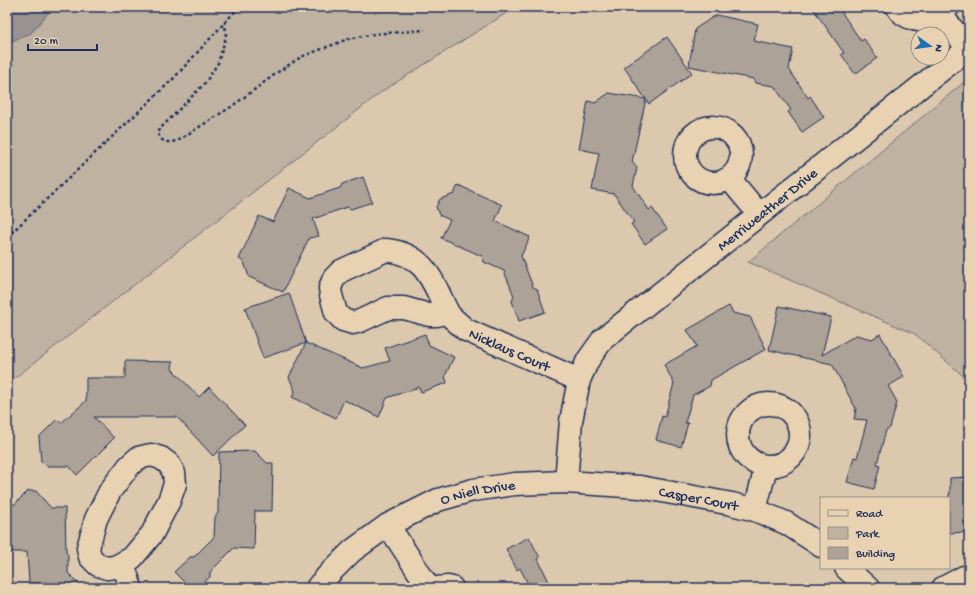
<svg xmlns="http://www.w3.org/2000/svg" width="976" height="595" font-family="'Gochi Hand',sans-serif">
<rect width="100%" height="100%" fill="#dcc8ac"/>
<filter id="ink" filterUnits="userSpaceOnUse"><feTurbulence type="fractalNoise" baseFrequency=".025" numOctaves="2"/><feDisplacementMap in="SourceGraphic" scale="8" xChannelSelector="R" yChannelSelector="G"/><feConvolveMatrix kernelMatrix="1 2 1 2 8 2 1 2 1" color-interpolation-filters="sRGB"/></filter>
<g filter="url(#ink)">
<path fill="#bfb2a1" stroke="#6d7080" d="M53 7H516L384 90 7 384V43L31 33Z
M969 78V381L915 334 748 262Z"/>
<path fill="#999492" stroke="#676c7d" d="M7 7H53L31 33 7 43Z"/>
<path fill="#aca298" stroke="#1b2f5e" d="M812 7H838L861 41 864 39 877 58 855 74 841 54 844 53Z
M716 15 758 24 754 41 793 49 789 69 808 98 810 96 824 117 802 132 788 112 791 110 774 86 755 83 753 79 689 66 695 29Z
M667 37 692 73 649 104 624 67Z
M609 93 646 99 632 162 637 168 633 186 649 210 652 208 667 229 645 244 631 224 634 222 614 194 592 190 599 153 579 149 588 101 595 103Z
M363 177 372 202 351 209 347 207 313 219 319 236 309 238 283 292 249 277 244 262 239 259 259 216 273 222 289 188 310 198 340 188 342 184Z
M458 185 502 205 495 221 530 237 521 256 533 287 537 289 545 312 519 321 512 301 514 296 504 271 484 262 482 256 441 238 450 220 439 215 436 207 440 199 454 194Z
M289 293 306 343 363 368 390 361 385 348 425 334 429 345 454 357 445 376 447 383 421 392 419 387 387 398 379 417 344 400 336 418 292 397 295 391 289 377 306 343 263 358 245 308Z
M729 306 733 313 750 317 766 349 711 380 710 386 693 395 685 423H688L681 447 656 440 662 416 665 417 674 383 664 365 697 346 687 330Z
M779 306 831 317 822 355 856 335 872 339 880 334 904 377 888 386 897 402 890 428 886 430 877 464 880 465 874 489 847 482 854 457 857 458 867 420 854 419 856 409 832 364 769 350Z
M125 361 173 362 172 369 199 397 209 387 245 425 213 456 177 417H94L114 438 77 475 69 466H46L41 461 39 437 57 419 61 423 86 401V378H125Z
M255 451 267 463H273L272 511H255L254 549 234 548 210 572V577L197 588H190L174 572 190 557H194L214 537 215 517 218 513 219 452Z
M969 477V532L949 533V494H950V478Z
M28 491H36L51 508H65L66 552 68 555V573L83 588H53L48 583H29L27 552H12L8 504H15Z
M529 537 540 558 538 559 552 588H530L520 568 517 570 506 549Z"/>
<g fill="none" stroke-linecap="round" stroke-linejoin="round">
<defs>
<g id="minor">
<path d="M897 7C904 19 923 24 935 18 941 15 944 11 948 7"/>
<path d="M941 15 968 48"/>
<circle cx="713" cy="155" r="28"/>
<path d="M729 178 759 214"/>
<path d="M386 250C425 254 432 280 447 311L437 315H429L404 308H388L360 321 353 323 343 320 336 313 331 295 330 288 334 278 341 271Z"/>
<path id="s1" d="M447 311 450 316 466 330 579 380"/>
<circle cx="769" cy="435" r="31"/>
<path d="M151 455 161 458 169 464 174 473 175 484 169 501 152 534 132 558 115 567 107 568 98 565 90 557 88 548 96 519 110 491 129 466 138 458Z"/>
<path id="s2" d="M566 482 571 421 579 380 588 360 603 339 969 48"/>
<path d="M755 510 766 467"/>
<path d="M388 525 429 588"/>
<path d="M123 564 131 588"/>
<path d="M846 568 868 588"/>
<path id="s3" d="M317 588 330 573 352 551 388 525 438 500 473 490 515 484 566 482 640 487 732 504 755 510 786 523 817 543 821 546"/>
<path d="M437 588 448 587 452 588"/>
<path d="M943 588 964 577H969"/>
</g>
</defs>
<use href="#minor" stroke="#1b2f5e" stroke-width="25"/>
<path stroke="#1b2f5e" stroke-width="2.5" stroke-dasharray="3 3" stroke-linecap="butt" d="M225 21 226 37 218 63 205 83 157 132C161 143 167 143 177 141L231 107 278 72 301 57 348 39 374 34 425 30
M7 237 174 78 239 7"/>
<use href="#minor" stroke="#e8d2b1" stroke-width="22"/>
</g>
</g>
<g text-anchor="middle" stroke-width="3" stroke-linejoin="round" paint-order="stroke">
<g font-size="15" fill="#1b2f5e" stroke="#e8d2b1">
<text dy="5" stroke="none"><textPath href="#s2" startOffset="360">Merriweather Drive</textPath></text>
<text dy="5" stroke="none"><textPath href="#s1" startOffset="75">Nicklaus Court</textPath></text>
<text dy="5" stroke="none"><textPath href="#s3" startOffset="192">O Niell Drive</textPath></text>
<text dy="5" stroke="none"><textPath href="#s3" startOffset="415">Casper Court</textPath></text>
</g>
</g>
<rect width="976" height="595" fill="none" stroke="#e8d2b1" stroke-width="24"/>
<rect x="12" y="12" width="952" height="571" fill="none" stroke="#1b2f5e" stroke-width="1.5" filter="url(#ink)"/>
<rect x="820" y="497" width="130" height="72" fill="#e8d2b1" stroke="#969190"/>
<rect x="828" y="510" width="20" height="6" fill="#e8d2b1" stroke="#969190"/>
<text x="856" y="517" font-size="12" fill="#1b2f5e">Road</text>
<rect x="828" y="527" width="20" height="12" fill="#bfb2a1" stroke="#969190"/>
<text x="856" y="537" font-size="12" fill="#1b2f5e">Park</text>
<rect x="828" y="547" width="20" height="12" fill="#aca298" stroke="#969190"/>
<text x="856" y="557" font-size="12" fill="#1b2f5e">Building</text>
<g transform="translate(930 46) rotate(104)"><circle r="19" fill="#e8d2b1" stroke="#969190"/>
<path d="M0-3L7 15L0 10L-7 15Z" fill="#1f6fb2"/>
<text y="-6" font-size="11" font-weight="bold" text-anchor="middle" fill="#1b2f5e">N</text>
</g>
<path d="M28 44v6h69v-6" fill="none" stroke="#1b2f5e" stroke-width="2"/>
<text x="34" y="44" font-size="12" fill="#1b2f5e" stroke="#e8d2b1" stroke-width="3" paint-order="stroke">20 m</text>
</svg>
